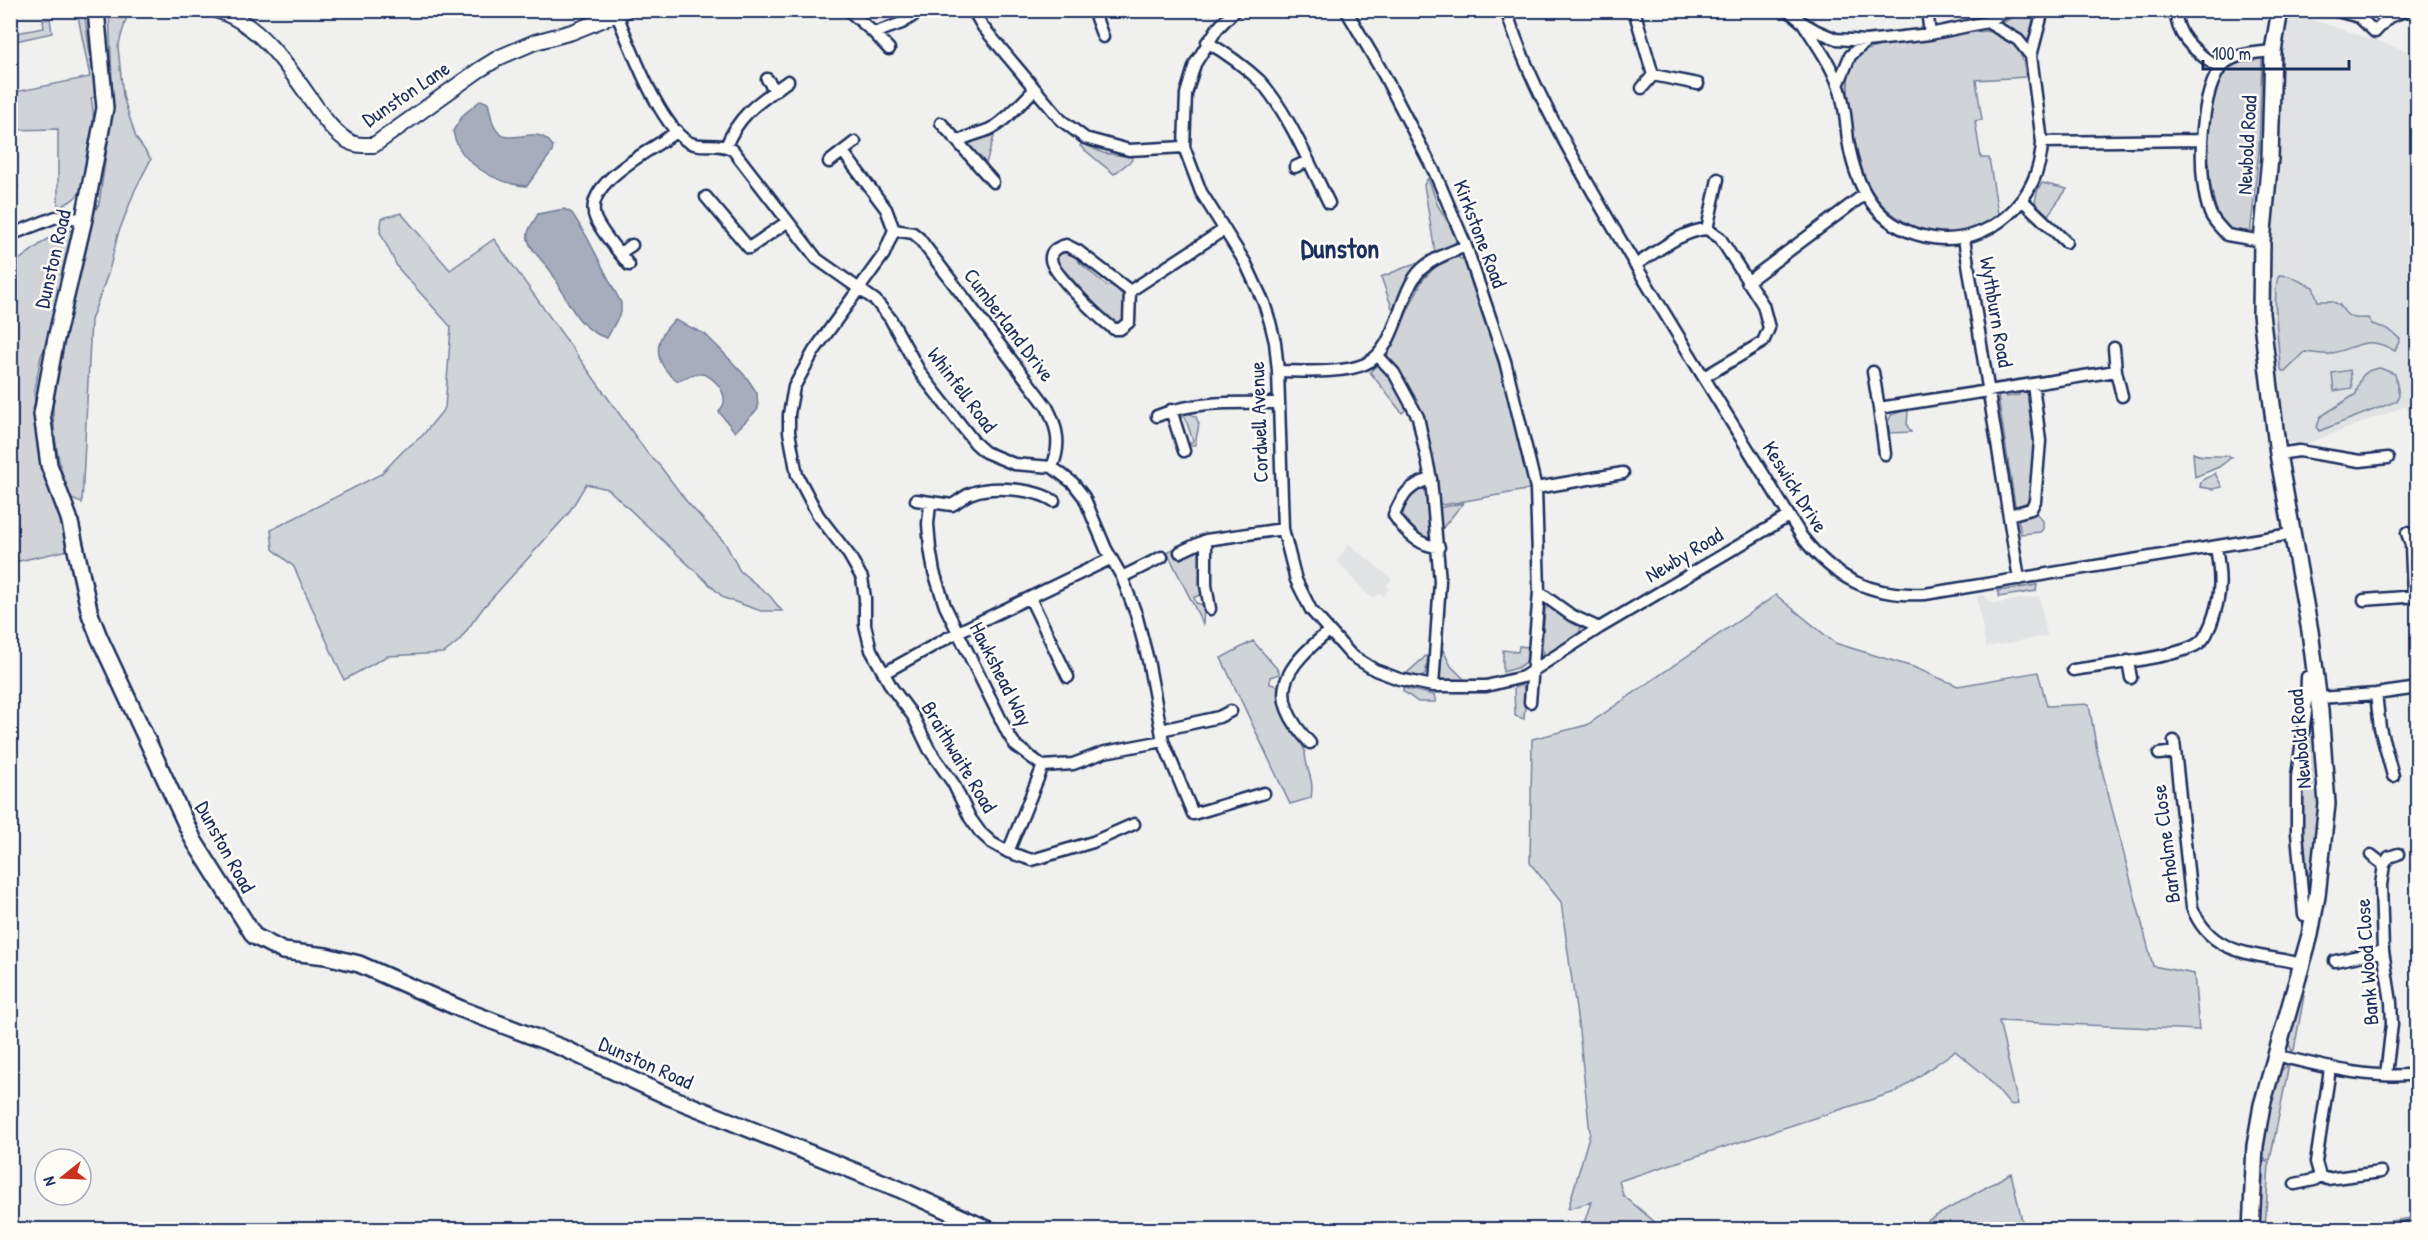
<svg xmlns="http://www.w3.org/2000/svg" width="2428" height="1240" font-family="'Patrick Hand',sans-serif">
<rect width="100%" height="100%" fill="#f0f0ee"/>
<filter id="ink" filterUnits="userSpaceOnUse"><feTurbulence type="fractalNoise" baseFrequency=".0167" numOctaves="2"/><feDisplacementMap in="SourceGraphic" scale="12" xChannelSelector="R" yChannelSelector="G"/><feConvolveMatrix kernelMatrix="1 2 1 2 8 2 1 2 1" color-interpolation-filters="sRGB"/></filter>
<g filter="url(#ink)">
<path fill="#e0e2e3" d="M2288 12 2417 54 2418 444 2406 406 2306 444 2281 442 2276 401 2268 251 2277 174 2281 59Z
M1349 544 1392 579 1387 585 1389 588 1384 596 1381 594 1373 597 1368 595 1337 561Z
M1984 595 1992 604 2039 596 2047 636 1986 647 1977 596Z"/>
<path fill="#d0d3d8" stroke="#76819b" stroke-width="1.5" d="M77 11H84L96 97 91 98C96 117 92 169 83 187 77 199 68 203 58 208V129L11 130 10 93 90 77Z
M109 11H127V16L118 47 123 96 136 138 151 159 135 190 118 234 109 271 91 320 82 503 71 499C50 450 48 383 61 331 67 306 76 281 83 256 88 239 89 218 99 204L113 106Z
M2025 11H2035L2028 42 2002 23Z
M50 19 52 33 11 42V34L44 28 43 20Z
M1986 31C2013 37 2023 49 2026 77L1976 80 1982 120 1975 121 1981 158H1989L1998 214C1988 222 1979 229 1966 232 1930 242 1886 218 1869 186 1857 163 1842 89 1851 65 1853 61 1857 57 1860 54 1873 42 1964 33 1986 31Z
M2262 58 2259 151 2250 236C2241 234 2231 233 2225 226 2202 198 2201 89 2231 67 2240 60 2251 60 2262 58Z
M995 133 984 170 966 147 967 144Z
M1082 143 1103 153 1132 157V160L1114 174 1080 146Z
M1428 178 1438 206 1456 235 1457 240 1453 245 1435 252 1424 185Z
M2042 183 2067 189 2048 215 2035 203 2037 192Z
M401 213 450 270 494 239 648 454 660 466 687 502 725 543 740 571 770 596 782 611H761L724 598 608 489 586 484 568 514 483 608 459 641 444 653 387 656 344 680 294 567 273 549 271 530 381 474 403 451 422 436 445 408 451 327 398 268 380 232 382 218Z
M66 230 73 231 75 242 57 320 41 356 34 394 44 461 69 550 14 562 11 553V293L19 260 53 235Z
M1062 252 1077 257 1079 262 1107 286 1114 285C1125 294 1126 304 1126 317 1116 326 1112 321 1101 315V311L1064 270 1059 268 1056 257Z
M1457 257 1466 261C1491 336 1514 410 1530 488L1526 490 1443 505 1439 503 1433 467 1387 354 1422 281 1437 265Z
M1416 263 1418 265 1407 277 1395 308H1392L1381 277Z
M2279 275 2289 276 2313 287 2318 301H2331L2340 305C2347 319 2354 319 2368 318L2372 324 2388 329 2400 339 2395 351C2367 334 2357 347 2330 354 2322 355 2313 353 2305 352L2286 371H2282L2280 366C2279 345 2271 292 2279 275Z
M1376 366C1390 368 1402 396 1408 408L1402 413 1370 372Z
M2380 368 2395 374 2399 395 2397 401 2319 431 2317 428 2320 417 2356 394C2360 378 2362 370 2380 368Z
M2350 370 2352 388 2334 391 2332 373Z
M2019 390 2026 392 2031 396 2036 440 2030 501 2018 506 2015 505 1998 396 2001 393H2005L2006 397 2019 395Z
M1906 410 1908 411 1907 425 1911 432 1889 433 1888 422 1891 415Z
M1179 413H1189L1196 417 1199 424 1195 445H1187L1193 441 1185 417H1178Z
M2193 453C2203 459 2218 454 2232 457L2219 467 2195 477Z
M2215 473 2222 487 2213 489 2200 487C2201 476 2209 479 2215 473Z
M1422 487 1427 488 1431 540 1429 541 1402 518C1404 506 1411 492 1422 487Z
M1463 503 1441 530 1439 508Z
M2033 509 2043 521V529L2040 532 2021 534 2018 518Z
M1173 549 1180 559 1198 549 1202 551 1203 591 1201 595 1194 597 1196 603 1204 605 1203 624 1167 552Z
M2037 585 2036 591 1999 597 1998 591Z
M1776 595 1835 643 1913 667 1958 686 2038 672 2047 706 2089 704 2097 751 2153 966 2194 974 2199 1030 1999 1021 2018 1104 2010 1105 1986 1076 1955 1051 1898 1091 1619 1181 1623 1195 1663 1229H1582L1591 1202 1568 1209 1590 1133 1579 1031 1561 902 1530 863 1532 739 1587 725Z
M1547 607H1551L1580 625V636L1549 655H1545L1542 648 1545 609Z
M1253 641 1279 671V674L1270 677V684L1278 686 1280 701 1305 751C1305 771 1315 777 1311 798L1290 804 1221 658Z
M1519 646 1528 647 1526 662 1517 668 1503 672V650L1518 652Z
M1442 648 1451 666 1465 680 1440 679V649Z
M1426 656 1428 657 1425 675 1421 677 1407 673Z
M1521 685 1526 690 1524 719 1515 716 1514 688Z
M1403 688 1434 695 1436 702H1418L1403 691Z
M2313 719 2321 794 2313 876 2308 874 2306 866 2301 801 2309 722Z
M2301 995 2304 996 2294 1050 2292 1051 2287 1040Z
M2289 1065 2270 1160 2264 1159C2258 1148 2272 1093 2276 1077L2280 1071Z
M2265 1161 2269 1163 2265 1229H2260L2258 1224 2261 1163Z
M2011 1173 2024 1229H1913Z
M2417 1217V1222L2362 1229 2329 1230Z"/>
<path fill="#a7adbd" stroke="#6f7b97" stroke-width="1.5" d="M481 100 488 103C490 110 491 119 494 126 508 153 534 119 553 146L552 152 527 186C497 184 458 163 453 131L463 115Z
M564 209 572 213 587 237 621 303V312L607 338C576 329 567 298 552 273 545 262 531 252 528 239 526 230 534 222 538 214Z
M675 320 705 334 720 349 747 378 757 393 758 409 735 432 719 412C721 409 723 406 724 403 726 389 710 372 696 374 690 375 683 379 678 381 653 364 652 339 675 320Z"/>
<g fill="none" stroke-linecap="round" stroke-linejoin="round">
<defs>
<path id="minor" d="M848 10 874 33 902 23 922 10
M973 10 983 27 1061 120 1085 138 1129 150 1184 147
M1093 10 1103 37
M1235 10 1217 29 1195 64 1186 94 1184 147 1201 192 1246 264 1264 303 1270 322 1275 342 1278 371 1283 529 1296 580 1311 610 1351 655 1375 670 1399 679 1433 686H1486L1523 677 1599 628 1789 516
M1346 10 1384 75 1435 173 1466 246 1505 361 1536 488 1539 592 1530 702
M1506 10C1530 86 1571 154 1610 222 1672 328 1738 432 1802 537 1835 579 1871 597 1925 594L2291 534
M1634 10 1653 75
M1788 10 1803 23 1817 31 1836 39 1866 41 1930 34 1987 22 2008 10
M1927 10 1930 34
M2176 10C2175 39 2199 53 2219 69
M2333 10 2359 17 2375 32 2389 17 2407 10
M617 15C631 48 656 116 684 139 698 151 717 140 733 150L817 259 875 300 890 318 921 374 975 443 985 452 1014 464 1052 467 1073 483 1084 497 1106 549 1122 577 1136 614 1148 660 1163 741 1193 814 1264 793
M1987 22 2018 40 2031 56
M1803 23C1816 43 1831 64 1839 87 1845 104 1846 123 1848 140 1856 191 1879 230 1933 238 1961 242 1988 233 2009 214 2029 196 2041 170 2042 142L2031 56 2043 10
M874 33 889 49
M1207 42C1226 53 1244 66 1260 81 1287 110 1311 167 1329 203
M767 79 775 90
M1838 85 1850 56 1866 41
M1642 88 1653 75 1698 84
M941 123 958 142C970 133 985 134 997 125 1011 115 1023 101 1035 89
M958 142 993 182
M2042 142 2201 140
M726 146C740 113 759 102 788 81
M843 152 886 209 894 230 884 254 814 351 794 387 789 414V432L797 475 818 515 849 555 862 578 865 598V625L871 650 892 688 913 716 929 749 953 783 970 818 980 832 992 843 1008 852 1032 860 1093 842 1134 824
M829 162 855 142
M1295 167 1308 161
M10 179 11 186
M706 197 749 248 787 222
M2022 200 2066 242
M1707 229 1718 179
M894 230 913 233 919 238 1047 407C1058 428 1061 446 1052 467
M10 235 56 217 84 219
M1964 239 2019 579
M2262 241 2227 235C2222 229 2213 221 2210 213 2197 180 2199 101 2219 70 2229 53 2256 53 2273 51
M620 253 632 245
M629 265C618 251 604 236 596 220 579 183 654 150 677 131
M1635 265C1657 252 1681 231 1707 229L1720 238 1763 305 1769 328 1763 342 1704 377
M1747 282 1865 194
M1130 291 1129 322 1120 329H1114C1101 320 1053 274 1051 260 1050 251 1058 247 1066 245L1078 251 1130 291 1225 229
M2114 348 2116 371 2122 396
M1378 356 1394 373 1418 417 1431 479 1440 581 1433 686
M1278 371C1302 371 1343 374 1365 364 1396 351 1398 297 1418 273 1430 259 1449 253 1466 246
M1873 372 1879 408
M1171 410 1184 451
M1157 416C1195 400 1237 403 1277 403
M1885 454 1879 408 2116 371
M2278 454 2299 451 2360 461 2388 458
M1431 479C1409 485 1403 494 1394 515 1404 531 1419 546 1439 547
M1536 488 1623 473
M916 500 952 505C958 502 965 495 972 493 992 485 1036 489 1054 501
M930 504 928 524 930 548 934 572 945 606 1008 734 1016 746 1043 766 1073 764 1105 752 1163 741
M2009 515 2031 509 2035 501 2040 441 2033 384
M2407 533 2411 545 2413 596
M1206 540V585L1210 609
M1180 552 1206 540 1283 529
M1122 577 1162 557
M1539 592 1571 615 1599 628
M1030 598 1068 677
M2364 600 2418 596
M2128 661 2131 678
M2073 670C2099 666 2181 657 2199 643 2205 639 2208 631 2211 624 2222 595 2221 577 2216 547
M884 673 958 632 1110 559
M2376 694 2380 728 2393 776
M2319 698 2376 694 2418 688
M1161 730 1219 717 1231 711
M2174 741 2192 907C2211 958 2258 953 2303 964
M1310 743C1264 693 1285 668 1329 631
M2159 754 2175 752
M1008 852 1043 766
M2371 855 2384 865
M2304 915 2297 833V777L2306 711 2307 677
M2335 961 2383 951
M2275 1055C2321 1066 2370 1080 2418 1074
M2386 1075 2392 1024 2391 1002 2383 951 2381 885 2384 865 2389 857 2398 854
M2320 1176 2316 1162 2330 1069
M2295 1184 2314 1180 2320 1176 2327 1179 2381 1172
M2391 1230 2418 1226"/>
<path id="tertiary" d="M216 10C260 23 289 68 314 104 323 117 336 136 352 143 359 146 367 145 374 145L479 70 500 57 535 42 572 32 627 10"/>
<path id="secondary" d="M96 10 105 108 84 219 55 343 42 414 49 465 69 518 90 614 99 637 194 841 254 936 283 951 326 956 359 964 461 1009 563 1048 667 1096 899 1189 990 1230
M2251 1230 2255 1146 2262 1105 2310 935 2317 896 2327 804 2320 711 2310 631 2278 454 2261 314 2262 241 2270 158 2273 51 2280 10"/>
</defs>
<use href="#minor" stroke="#1b2f5e" stroke-width="15"/>
<use href="#tertiary" stroke="#1b2f5e" stroke-width="18"/>
<use href="#secondary" stroke="#1b2f5e" stroke-width="20"/>
<use href="#minor" stroke="#fdfcf7" stroke-width="10"/>
<use href="#tertiary" stroke="#fdfcf7" stroke-width="14"/>
<use href="#secondary" stroke="#fdfcf7" stroke-width="15"/>
</g>
</g>
<g text-anchor="middle" stroke-width="5" stroke-linejoin="round" paint-order="stroke">
<g font-size="21" fill="#1b2f5e" stroke="#fdfcf7">
<text transform="translate(406 94) rotate(-34)" y="7">Dunston Lane</text>
<text transform="translate(2247 145) rotate(-87)" y="7">Newbold Road</text>
<text transform="translate(1480 234) rotate(69)" y="7">Kirkstone Road</text>
<text transform="translate(53 259) rotate(-77)" y="7">Dunston Road</text>
<text transform="translate(1996 312) rotate(80)" y="7">Wythburn Road</text>
<text transform="translate(1009 325) rotate(53)" y="7">Cumberland Drive</text>
<text transform="translate(962 390) rotate(53)" y="7">Whinfell Road</text>
<text transform="translate(1259 422) rotate(-92)" y="7">Cordwell Avenue</text>
<text transform="translate(1795 487) rotate(58)" y="7">Keswick Drive</text>
<text transform="translate(1684 555) rotate(-31)" y="7">Newby Road</text>
<text transform="translate(1001 674) rotate(63)" y="7">Hawkshead Way</text>
<text transform="translate(2300 739) rotate(-95)" y="7">Newbold Road</text>
<text transform="translate(959 757) rotate(59)" y="7">Braithwaite Road</text>
<text transform="translate(2166 844) rotate(-97)" y="7">Barholme Close</text>
<text transform="translate(225 847) rotate(61)" y="7">Dunston Road</text>
<text transform="translate(2367 962) rotate(-94)" y="7">Bank Wood Close</text>
<text transform="translate(646 1063) rotate(24)" y="7">Dunston Road</text>
</g>
<g font-size="27" font-weight="bold" fill="#1b2f5e" stroke="#fdfcf7">
<text x="1340" y="258">Dunston</text>
</g>
</g>
<rect width="2428" height="1240" fill="none" stroke="#fdfcf7" stroke-width="36"/>
<rect x="18" y="18" width="2392" height="1204" fill="none" stroke="#1b2f5e" stroke-width="2" filter="url(#ink)"/>
<g transform="translate(63 1177) rotate(252)"><circle r="28" fill="#fdfcf7" stroke="#a3aaba" stroke-width="1.5"/>
<path d="M0-4.5L10 22L0 15L-10 22Z" fill="#c8321e"/>
<text y="-9" font-size="16" font-weight="bold" text-anchor="middle" fill="#1b2f5e">N</text>
</g>
<path d="M2203 60v9h146v-9" fill="none" stroke="#1b2f5e" stroke-width="3"/>
<text x="2212" y="60" font-size="18" fill="#1b2f5e" stroke="#fdfcf7" stroke-width="4.5" paint-order="stroke">100 m</text>
</svg>
